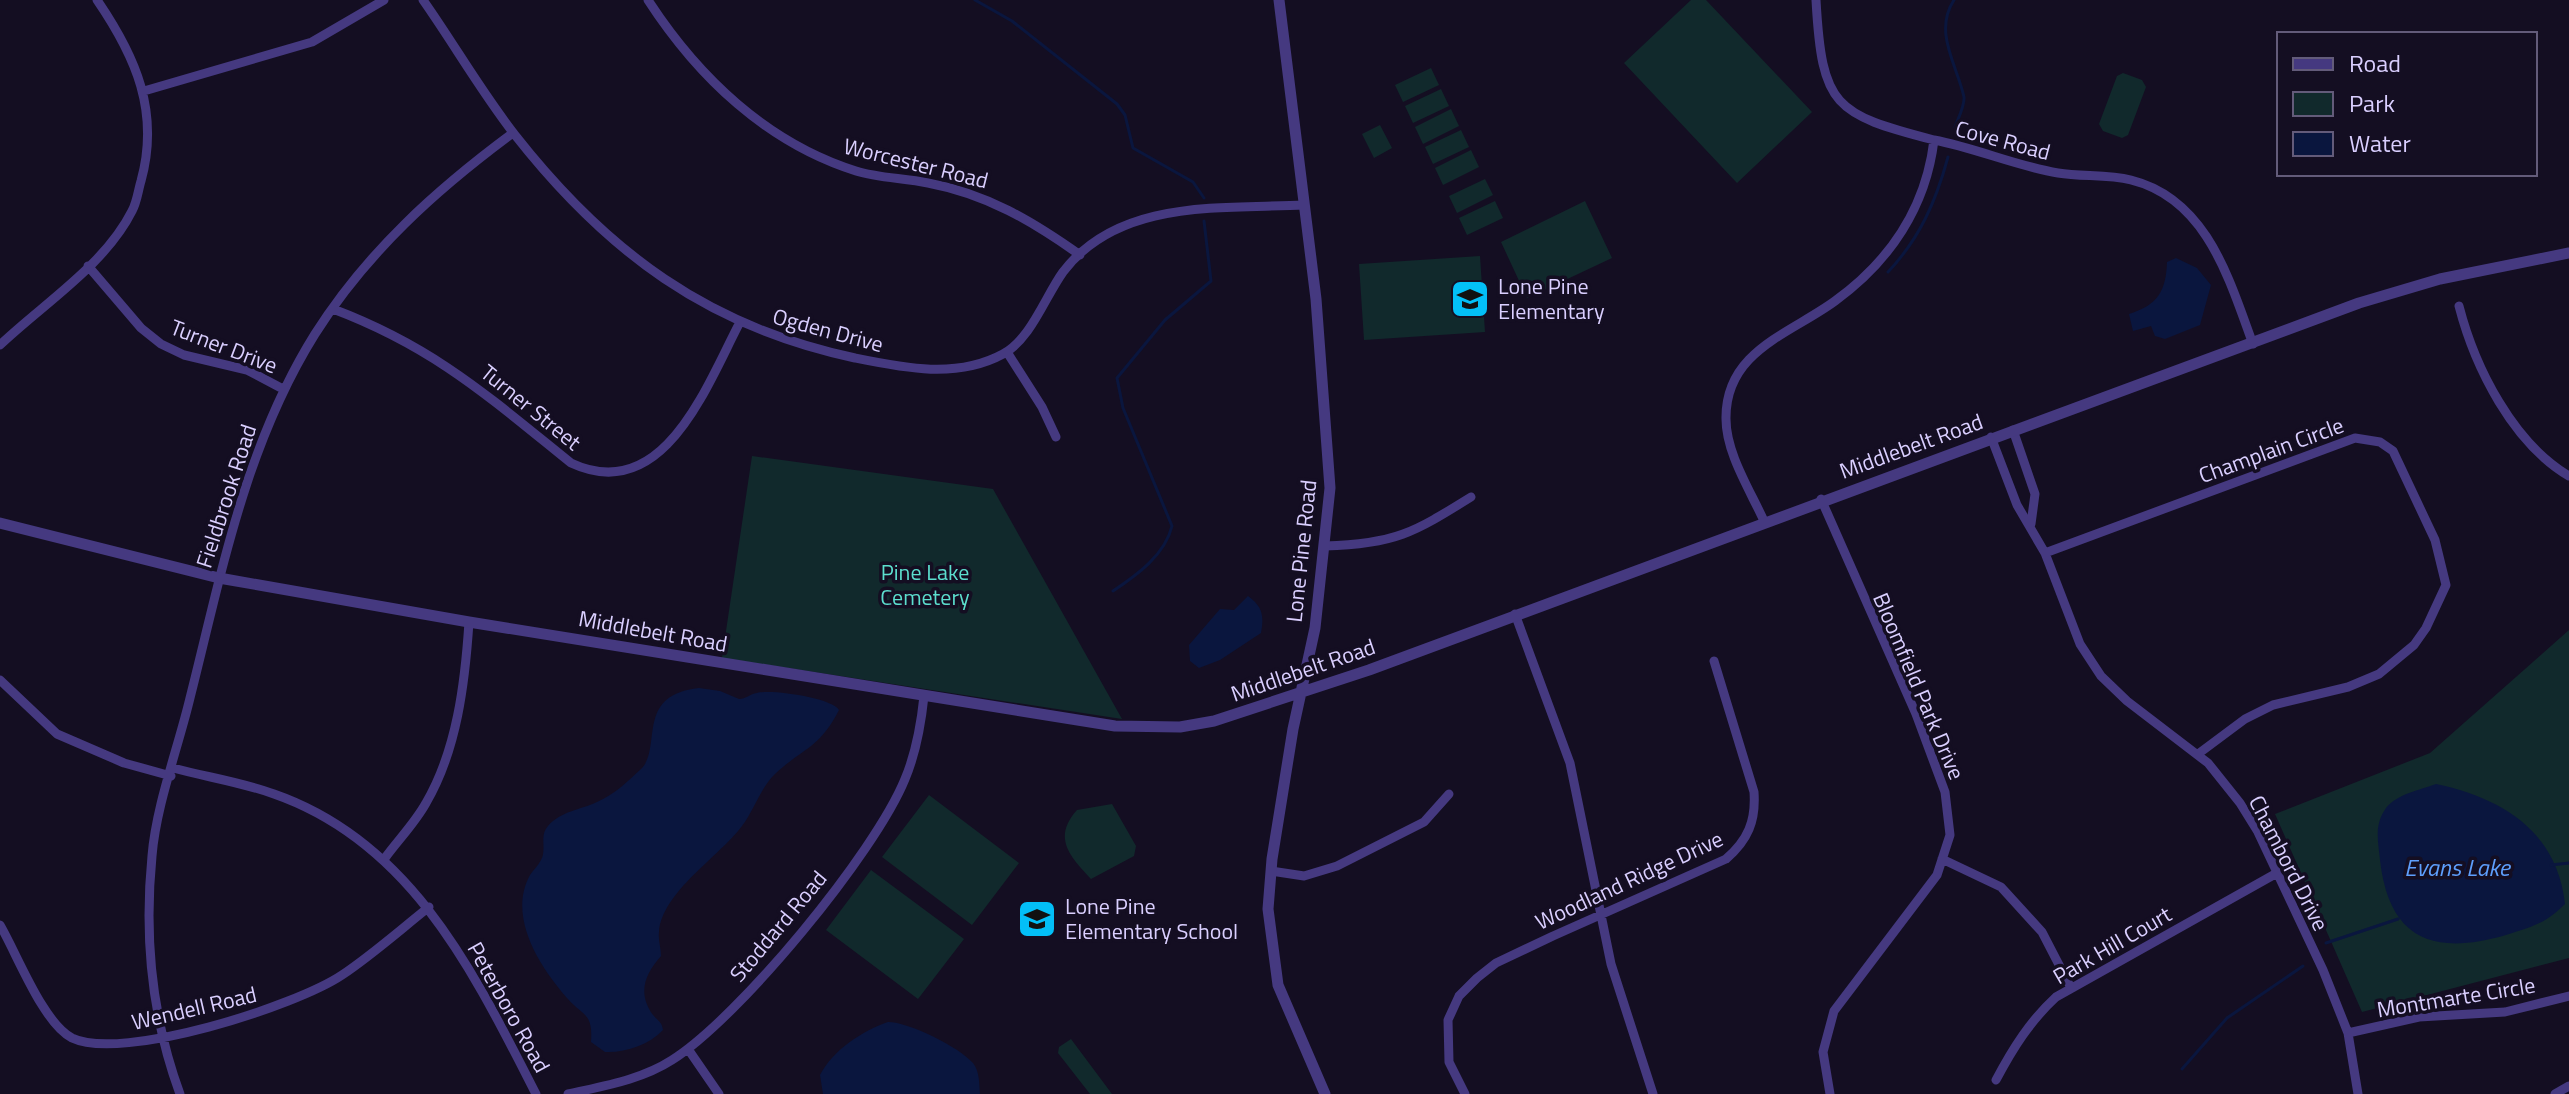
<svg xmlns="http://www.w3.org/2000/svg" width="2569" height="1094" font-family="'Titillium Web',sans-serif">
<rect width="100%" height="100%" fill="#140e22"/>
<path fill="#11292c" d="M1691 0H1706L1812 112 1737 183 1624 63Z
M1431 68 1439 85 1403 102 1395 85Z
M2123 73 2142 80 2146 87 2128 135 2122 138 2103 131 2099 124 2117 76Z
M1441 89 1449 106 1413 123 1405 106Z
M1451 109 1459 126 1423 144 1415 127Z
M1380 125 1392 148 1374 158 1362 134Z
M1461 130 1469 147 1433 164 1425 147Z
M1471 150 1479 167 1443 185 1435 168Z
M1485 179 1493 195 1457 213 1449 196Z
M1495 201 1503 218 1467 235 1459 218Z
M1585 201 1612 258 1527 298 1501 242Z
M1480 256 1485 332 1364 340 1359 264Z
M752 456 993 489 1122 719 722 658Z
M2569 630V958L2362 1012 2275 814 2430 753Z
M929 795 1019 863 972 925 882 857Z
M1112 804 1136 846 1134 856 1091 879C1070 856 1052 838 1077 810Z
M871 870 964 939 918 999 826 930Z
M1071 1039 1112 1094H1090L1058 1053 1059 1047Z"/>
<path fill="#0a163e" d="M2176 258 2197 268 2211 285 2200 325 2165 339 2155 336 2151 326 2133 331 2129 314C2158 305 2166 291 2167 262Z
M1248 596C1263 607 1264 616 1261 633L1220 660 1199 668 1190 661 1189 645 1220 609 1234 610Z
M699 688 720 691 739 699C746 699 750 694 757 693 772 689 832 698 839 710 819 749 804 747 775 774 761 787 754 810 742 826 720 856 662 892 659 932 658 940 661 948 661 956 645 974 637 993 653 1015 658 1021 662 1022 663 1030 649 1045 625 1053 605 1052L591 1042C593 1013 584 1017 567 998 540 967 507 917 530 875 533 870 538 866 541 860 547 849 539 836 548 826 561 811 580 810 597 802 615 794 627 782 641 769 663 748 634 695 699 688Z
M2436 784C2502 798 2557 831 2565 904 2545 924 2533 926 2506 935 2434 956 2389 940 2380 860 2378 840 2374 825 2386 808 2397 794 2420 790 2436 784Z
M888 1022C909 1022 959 1047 973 1063 980 1072 979 1084 980 1094H823L820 1075C833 1050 862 1031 888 1022Z"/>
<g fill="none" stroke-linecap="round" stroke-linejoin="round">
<path stroke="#0a163e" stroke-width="3" d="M975 0 1012 21 1117 104 1125 115 1133 148 1193 182 1204 198
M1954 0C1933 32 1957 65 1964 97 1965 105 1958 119 1955 127
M1888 272C1920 238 1936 201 1948 157
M1113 591C1137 575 1165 555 1172 526L1123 408 1117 378 1165 320 1211 281 1204 221
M2551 865 2569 863
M2326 943 2398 919
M2182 1069 2227 1018 2303 966"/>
<path stroke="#453980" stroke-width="9" d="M423 0C454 44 482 93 515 135 607 252 708 327 855 358 904 368 957 379 1003 354 1031 339 1045 297 1063 272 1119 198 1223 209 1304 205
M648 0C698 77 767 143 856 171 878 178 904 178 928 183 987 194 1032 221 1080 255
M1816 0C1822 107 1834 114 1934 140
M144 91 312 42 384 0
M88 266 141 328 161 344 184 355 247 370 283 389
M2459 306C2475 368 2513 443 2569 476
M333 309C434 347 489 397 571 463 663 506 706 387 739 324
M0 345C43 304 105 265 132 211 137 202 138 191 141 181 160 112 136 57 97 0
M1007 352 1042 407 1056 437
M2013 430 2035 494 2031 524
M1991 437 2017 505 2045 553 2080 644 2101 676 2127 701 2208 763 2240 803 2258 832 2323 970 2348 1033 2358 1094
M1821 499 1916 714 1945 792 1950 835 1937 875 1834 1011 1823 1052 1830 1094
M1764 521C1750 490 1726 453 1726 419 1725 351 1790 334 1835 301 1890 261 1926 207 1934 140 1976 148 2016 166 2058 173 2082 177 2107 174 2131 180 2207 199 2229 279 2253 344
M1325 546C1395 544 1413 533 1471 497
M2045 553 2355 438 2380 442 2393 451 2435 540 2446 585 2426 628 2414 645 2379 674 2348 687 2273 705 2245 719 2198 754
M1515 614 1570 763 1611 964 1653 1094
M0 680 57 734 124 763 171 776
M173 768C206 777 241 782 274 794 412 842 474 973 536 1094
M385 858C398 840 415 823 426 803 457 750 465 683 469 622
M1942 859 2001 887 2042 932 2071 988
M1271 871 1304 876 1337 866 1424 822 1449 794
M0 925C17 954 43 1023 72 1038 122 1062 296 1006 342 975 372 955 400 930 429 907
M2348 1033 2419 1017 2505 1012 2569 996
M688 1049 719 1094
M1996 1080C2013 1048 2030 1021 2056 997L2277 873
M180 1094C152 1018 144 937 152 856 156 806 178 748 190 698 222 572 245 446 315 334 367 252 436 190 513 133
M568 1094C603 1086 641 1080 672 1060 739 1018 875 853 905 779 916 753 921 725 924 696
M1465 1094 1449 1062 1448 1020 1459 996 1477 978 1496 963 1553 936 1726 859C1748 840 1756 821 1754 792L1714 661
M2555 1094 2569 1086"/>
<path stroke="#453980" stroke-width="11" d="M1279 0 1316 299 1330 488 1315 628 1293 729 1272 859 1268 909 1278 985 1325 1094
M0 523 219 578 469 622 1115 726 1180 727 1214 721 1369 670 2359 303 2440 279 2569 253"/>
</g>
<defs>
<symbol id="school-square" viewBox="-11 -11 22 22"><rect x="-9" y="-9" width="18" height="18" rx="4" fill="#03bff7" stroke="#140e22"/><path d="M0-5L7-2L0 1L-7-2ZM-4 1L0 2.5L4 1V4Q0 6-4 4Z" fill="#111"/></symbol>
</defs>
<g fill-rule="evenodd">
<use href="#school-square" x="1448" y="277" width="44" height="44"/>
<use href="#school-square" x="1015" y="897" width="44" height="44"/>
</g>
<g text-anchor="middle" stroke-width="7" stroke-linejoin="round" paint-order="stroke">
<g font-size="22" fill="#dacfff" stroke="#140e22">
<text transform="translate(2003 140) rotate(15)" y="8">Cove Road</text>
<text transform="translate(916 163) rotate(14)" y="8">Worcester Road</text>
<text transform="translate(828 330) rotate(15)" y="8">Ogden Drive</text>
<text transform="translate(224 346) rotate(21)" y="8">Turner Drive</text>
<text transform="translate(531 407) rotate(39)" y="8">Turner Street</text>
<text transform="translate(1911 446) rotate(-20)" y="8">Middlebelt Road</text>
<text transform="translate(2271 450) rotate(-20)" y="8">Champlain Circle</text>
<text transform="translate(226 496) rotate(-72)" y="8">Fieldbrook Road</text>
<text transform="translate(1301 551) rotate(-84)" y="8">Lone Pine Road</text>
<text transform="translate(653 631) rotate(10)" y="8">Middlebelt Road</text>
<text transform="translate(1303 670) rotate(-19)" y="8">Middlebelt Road</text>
<text transform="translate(1919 686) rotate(67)" y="8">Bloomfield Park Drive</text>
<text transform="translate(2289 863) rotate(63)" y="8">Chambord Drive</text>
<text transform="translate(1629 880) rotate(-25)" y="8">Woodland Ridge Drive</text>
<text transform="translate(778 926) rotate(-50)" y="8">Stoddard Road</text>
<text transform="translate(2112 945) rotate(-30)" y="8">Park Hill Court</text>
<text transform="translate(2456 997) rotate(-9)" y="8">Montmarte Circle</text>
<text transform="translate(509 1007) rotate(61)" y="8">Peterboro Road</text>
<text transform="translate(194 1008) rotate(-13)" y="8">Wendell Road</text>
</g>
<g font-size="22" fill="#dacfff" stroke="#140e22" text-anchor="start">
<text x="1498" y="294">Lone Pine<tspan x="1498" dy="25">Elementary</tspan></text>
<text x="1065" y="914">Lone Pine<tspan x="1065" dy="25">Elementary School</tspan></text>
</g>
<g font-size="22" fill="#5cdece" stroke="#140e22">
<text x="925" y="580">Pine Lake<tspan x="925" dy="25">Cemetery</tspan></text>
</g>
<g font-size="24" font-style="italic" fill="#5e9ffd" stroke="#140e22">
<text x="2457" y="876">Evans Lake</text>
</g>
</g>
<rect x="2277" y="32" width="260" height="144" fill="#140e22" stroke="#635b7a" stroke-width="2"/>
<rect x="2293" y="58" width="40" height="12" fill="#453980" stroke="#635b7a" stroke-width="2"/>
<text x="2349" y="72" font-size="24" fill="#dacfff">Road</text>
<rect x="2293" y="92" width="40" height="24" fill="#11292c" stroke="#635b7a" stroke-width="2"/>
<text x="2349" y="112" font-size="24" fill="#dacfff">Park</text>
<rect x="2293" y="132" width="40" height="24" fill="#0a163e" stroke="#635b7a" stroke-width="2"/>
<text x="2349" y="152" font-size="24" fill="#dacfff">Water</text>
</svg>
